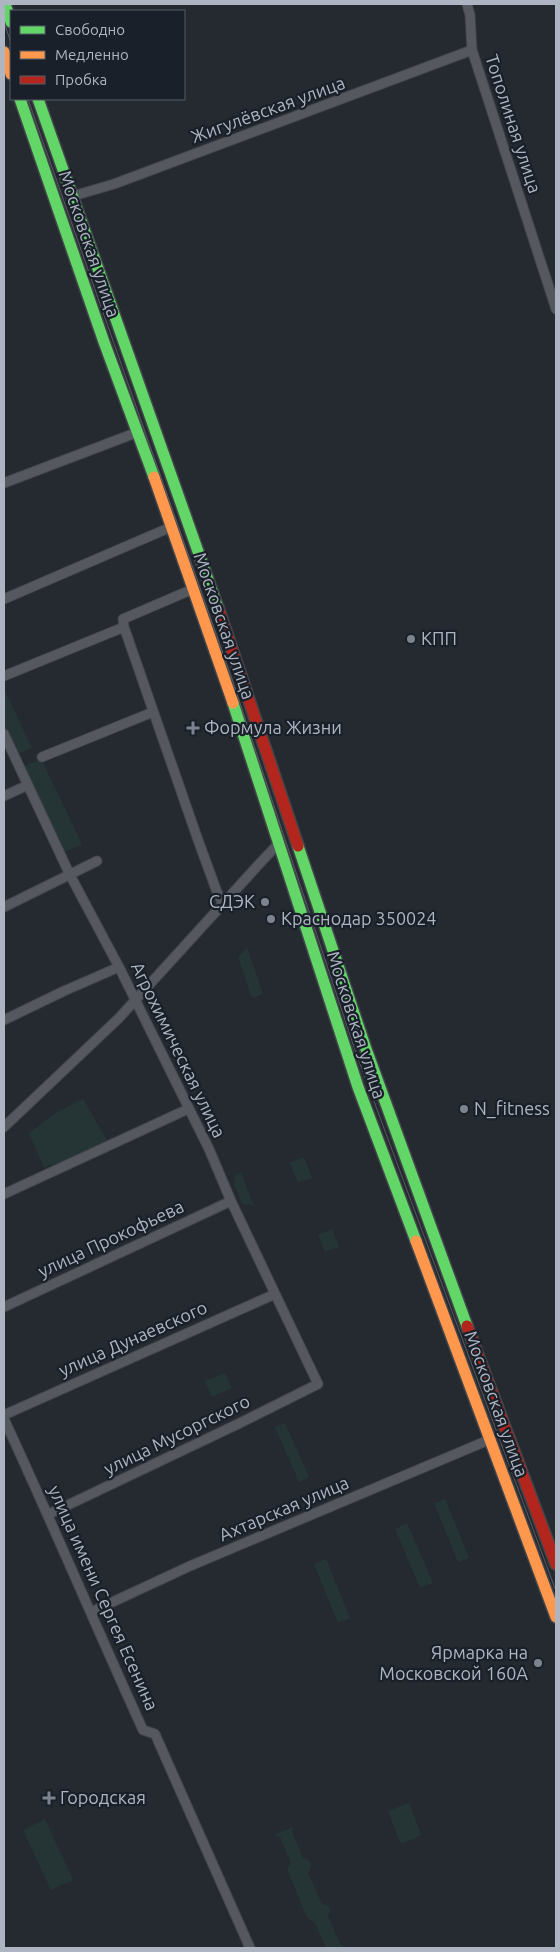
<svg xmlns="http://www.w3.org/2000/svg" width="560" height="1952" font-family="Ubuntu,sans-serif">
<rect width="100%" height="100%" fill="#252a30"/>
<path fill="#253536" d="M4 689 32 748 15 755 4 728Z
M41 759 82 844 65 852 23 767Z
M247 947 263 994 252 998 238 957Z
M83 1099 108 1142 73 1159 44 1167 29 1134C45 1119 63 1108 83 1099Z
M304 1157 312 1178 298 1183 290 1163Z
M241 1172 254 1207 250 1204 243 1205 234 1184 235 1176Z
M332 1229 339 1247 325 1252 318 1235Z
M225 1373 232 1388 212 1397 205 1381Z
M285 1423 309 1477 299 1482 275 1427Z
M445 1499 469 1558 458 1562 434 1503Z
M407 1523 433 1583 420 1588 395 1529Z
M326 1559 350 1618 338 1623 314 1564Z
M409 1803 421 1834 420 1836 403 1843 400 1842 388 1811Z
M45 1819 73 1880 51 1890 23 1830Z
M293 1827 292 1832 303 1858 309 1860 312 1866 308 1873 322 1904 328 1905 330 1910 328 1916 340 1944 343 1945V1948H326L315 1923 307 1918 287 1869 291 1863 280 1837 275 1836 276 1834Z"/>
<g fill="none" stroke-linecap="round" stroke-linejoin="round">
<defs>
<path id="street" d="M467 4 470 15 472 50 556 309
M73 196 114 184 472 50
M4 483 138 432
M193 589 123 619 124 627 198 840 217 892 223 904
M4 599 171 527
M4 676 124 627
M4 734 70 875 119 967 209 1149 231 1201 318 1384 240 1423 49 1514
M42 757 153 712
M4 796 28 785
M4 907 97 861
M4 1020 64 991 119 967
M4 1127 119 1018 261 862 279 843
M4 1194 188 1109
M4 1307 231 1201
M4 1415 275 1294
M4 1419C52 1522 96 1627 143 1730L155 1734 250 1948
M91 1612 190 1566 491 1439"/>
<path id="fast" d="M5 4 11 22
M20 99 104 342 154 477
M38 99 218 608
M233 703 358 1087 416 1241
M298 846 366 1049 467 1326"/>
<path id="slow" d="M4 52 11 74
M154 477 233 703
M416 1241 556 1617"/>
<path id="jam" d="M218 608 298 846
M467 1326 556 1564"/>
</defs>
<use href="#street" stroke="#42464b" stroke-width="11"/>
<use href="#fast" stroke="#42464b" stroke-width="14"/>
<use href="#slow" stroke="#42464b" stroke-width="14"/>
<use href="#jam" stroke="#42464b" stroke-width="14"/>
<use href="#street" stroke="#55585e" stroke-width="9"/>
<use href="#fast" stroke="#63d668" stroke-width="11"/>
<use href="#slow" stroke="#ff974d" stroke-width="11"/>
<use href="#jam" stroke="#b3261e" stroke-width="11"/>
<path stroke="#585b62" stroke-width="1" d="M4 22 11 43
M28 99 232 679 356 1053 556 1591"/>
</g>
<g fill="#7e848f" stroke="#192029" stroke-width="2">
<circle cx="411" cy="639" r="5"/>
<path d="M190.5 720.5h5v5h5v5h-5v5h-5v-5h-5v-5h5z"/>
<circle cx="265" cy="902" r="5"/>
<circle cx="271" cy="919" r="5"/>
<circle cx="464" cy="1109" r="5"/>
<circle cx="538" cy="1663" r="5"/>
<path d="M46.5 1790.5h5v5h5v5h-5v5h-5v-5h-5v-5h5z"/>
</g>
<g text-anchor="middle" stroke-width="4.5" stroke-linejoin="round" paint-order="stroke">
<g font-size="18" fill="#aeb5c2" stroke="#192029">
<text transform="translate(268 110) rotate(-20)" y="6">Жигулёвская улица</text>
<text transform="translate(513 124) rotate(72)" y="6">Тополиная улица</text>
<text transform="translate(89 244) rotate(71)" y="6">Московская улица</text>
<text transform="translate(224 626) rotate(71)" y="6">Московская улица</text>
<text transform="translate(356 1025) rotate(72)" y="6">Московская улица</text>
<text transform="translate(178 1050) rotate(64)" y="6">Агрохимическая улица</text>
<text transform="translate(111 1239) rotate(-25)" y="6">улица Прокофьева</text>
<text transform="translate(133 1339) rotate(-24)" y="6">улица Дунаевского</text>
<text transform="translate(496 1404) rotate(70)" y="6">Московская улица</text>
<text transform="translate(177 1435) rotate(-26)" y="6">улица Мусоргского</text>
<text transform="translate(284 1509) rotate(-23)" y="6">Ахтарская улица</text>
<text transform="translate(103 1598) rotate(66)" y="6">улица имени Сергея Есенина</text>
</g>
<g font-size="18" fill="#aeb5c2" stroke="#192029" text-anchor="start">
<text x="421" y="645">КПП</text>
<text x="204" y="734">Формула Жизни</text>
<text x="255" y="908" text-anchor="end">СДЭК</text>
<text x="281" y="925">Краснодар 350024</text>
<text x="474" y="1115">N_fitness</text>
<text x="528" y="1659" text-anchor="end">Ярмарка на<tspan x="528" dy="21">Московской 160А</tspan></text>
<text x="60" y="1804">Городская</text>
</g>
</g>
<rect width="560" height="1952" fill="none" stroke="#aeb5c2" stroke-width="10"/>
<rect x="10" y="10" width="175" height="90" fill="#192029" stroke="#555c66"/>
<rect x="20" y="26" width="25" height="8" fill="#63d668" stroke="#555c66"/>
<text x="55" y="35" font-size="15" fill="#aeb5c2">Свободно</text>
<rect x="20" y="51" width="25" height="8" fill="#ff974d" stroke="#555c66"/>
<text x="55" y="60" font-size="15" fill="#aeb5c2">Медленно</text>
<rect x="20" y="76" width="25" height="8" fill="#b3261e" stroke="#555c66"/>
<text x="55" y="85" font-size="15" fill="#aeb5c2">Пробка</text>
</svg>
